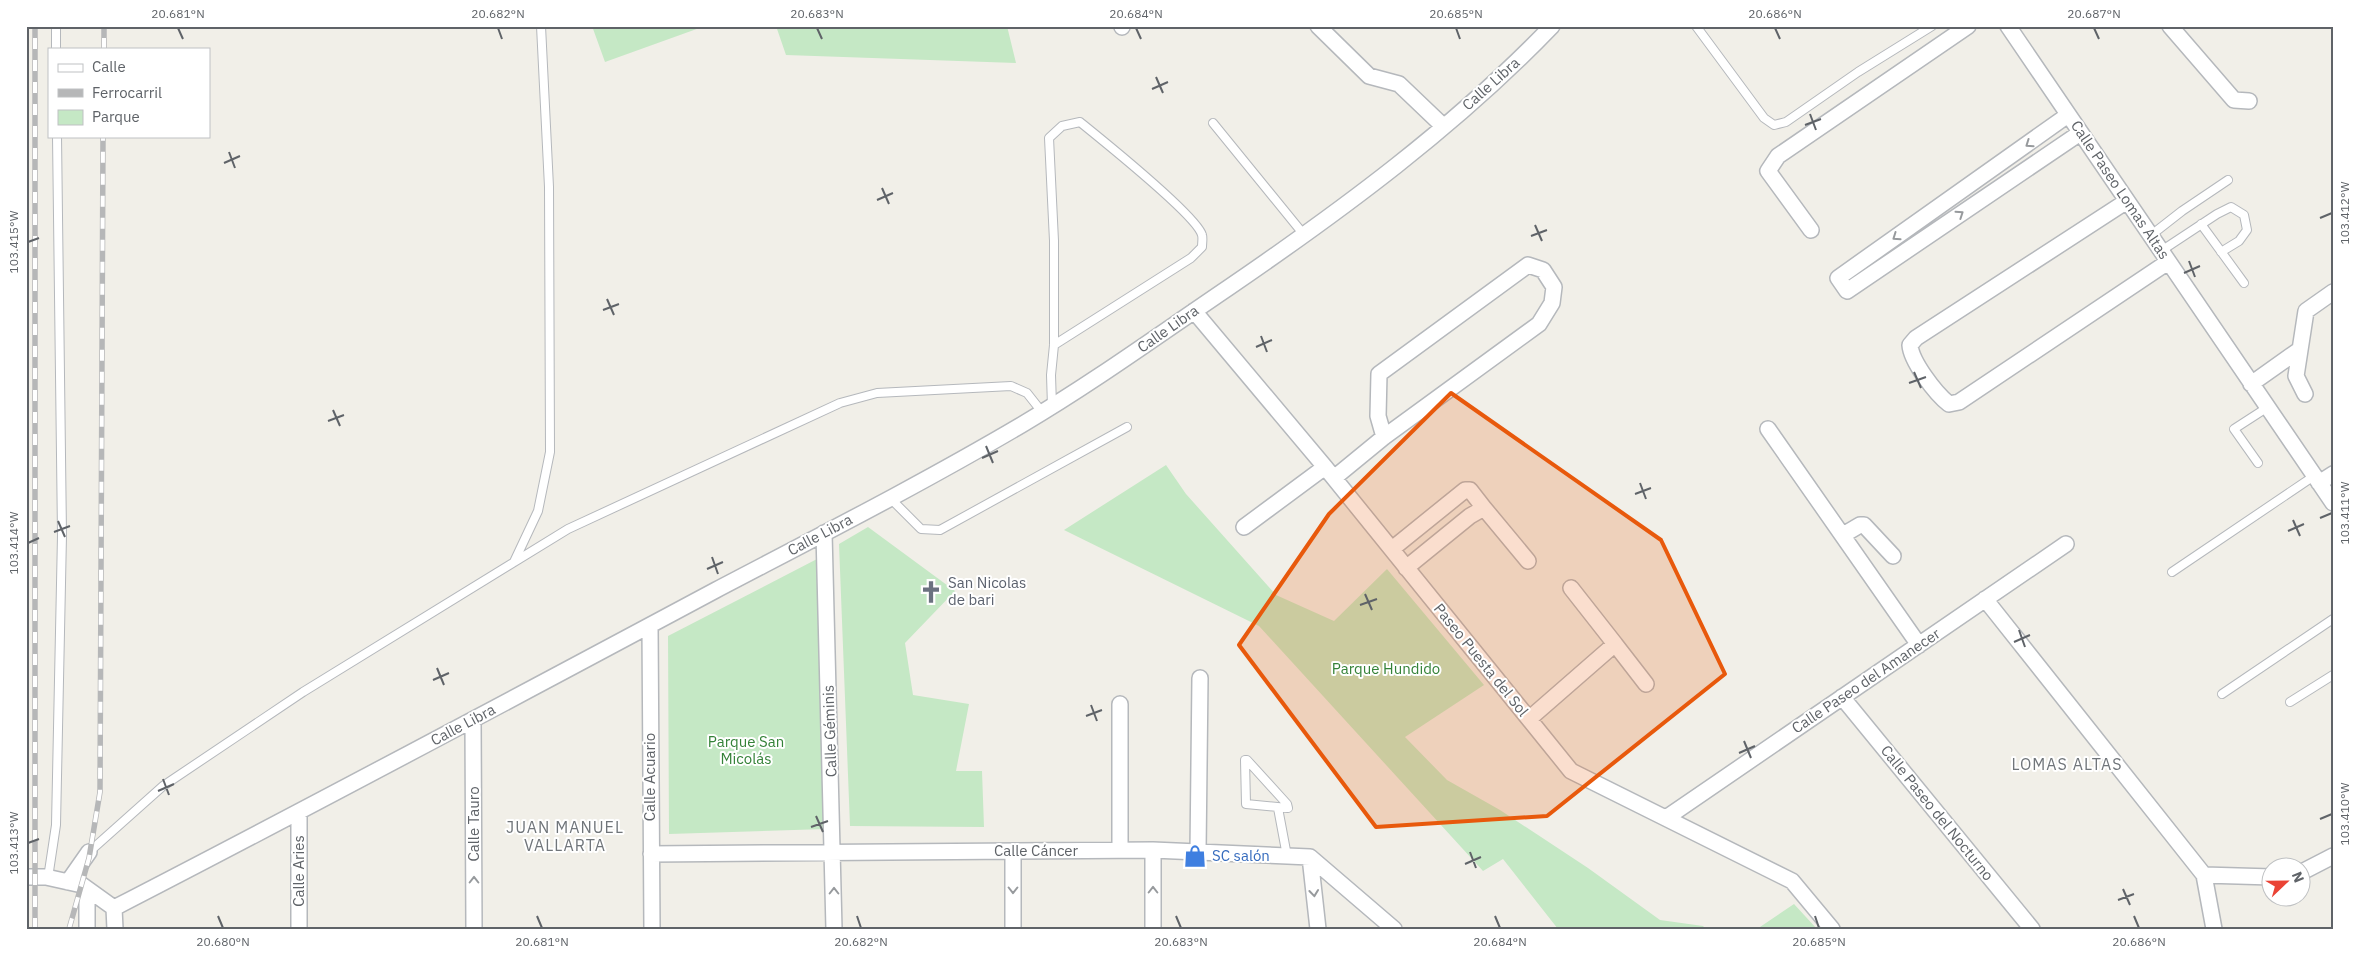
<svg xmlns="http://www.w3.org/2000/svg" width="2359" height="955" font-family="'IBM Plex Sans',sans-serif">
<rect width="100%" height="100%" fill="#f1efe8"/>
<path fill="#c5e8c5" d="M592 26H705L605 62Z
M776 26H1007L1016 63 786 55Z
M1166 465 1186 494 1276 595 1334 621 1387 569 1484 685 1405 737 1447 780 1500 810 1588 868 1660 920 1703 926 1706 929H1558L1503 859 1483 871 1259 626 1064 530Z
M868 527 955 591 905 643 913 695 969 704 956 771H982L984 827 850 826 839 544Z
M817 559 826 829 669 834 668 636Z
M1794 904 1817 929H1757Z"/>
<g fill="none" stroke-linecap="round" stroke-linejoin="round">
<defs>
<path id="lane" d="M56 26V49
M1696 26 1764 118 1774 125 1786 122 1858 72 1932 26
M1213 123 1305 236
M2201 224 2244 283
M2150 236 2182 211 2228 180
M2161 251 2217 214 2231 207 2244 215 2247 230 2239 241 2221 252
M1052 406 1051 375 1054 345V241L1049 138 1062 126 1080 122C1101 139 1197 216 1202 235 1203 238 1202 243 1202 247L1191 258 1054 345
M2258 463 2234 429 2268 407
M889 497 921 529 940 530 1127 427
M514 562 538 511 550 452 549 187 541 26
M2172 572 2314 476
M2222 694 2333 619
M2290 702 2333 675
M1245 760H1247L1287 804 1288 808 1246 804Z
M1278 808 1287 856
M89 852 163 786 303 692 568 529 840 403 877 393 1011 386 1027 393 1042 412
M48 878 56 825 62 535 57 136"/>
<path id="street" d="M1318 26 1369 76 1399 84 1443 126
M2008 26 2333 503
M2170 26 2234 100 2249 101
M1122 27V26
M2068 115 1838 278 1847 291 2080 133
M2127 201 1916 338 1910 345C1911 361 1935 393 1949 404L1959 402 2168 262
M1811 230 1768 171 1778 156 1968 26
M1194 311 1325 467 1571 771 1792 881 1832 929
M2251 384 2299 350
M2305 394 2296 376 2306 311 2333 292
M1768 429 1919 645
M1334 478 1384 437 1539 324 1552 303 1554 287 1543 270 1528 265 1379 374 1378 416 1384 437
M2319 483 2333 474
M1244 527 1325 467
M824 533 834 929
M1843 535 1860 525H1864L1893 556
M1392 549 1465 490H1470L1484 508
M1406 568 1470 516 1484 508 1528 561
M1571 588 1615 644
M1985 599 2204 875 2214 929
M650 626 652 929
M1842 697 2032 929
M1529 719 1615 644 1646 684
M473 720 474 929
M299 813V929
M1666 818 2066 544
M1120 850V704
M1153 850V929
M1198 852 1200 678
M651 854 1153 850 1310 857 1394 929
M1310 857 1318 929
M2302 872 2333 856
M2204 875 2272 877
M26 877H46L82 885 114 908
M68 882 89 852
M87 889V929
M114 908C316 804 516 697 716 590 819 536 923 483 1023 424 1094 382 1160 334 1228 288 1342 210 1456 126 1552 26
M114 908 115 929
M1013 929V851"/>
</defs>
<use href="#lane" stroke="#b5b8bc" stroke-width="10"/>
<use href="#street" stroke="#b5b8bc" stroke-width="18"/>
<use href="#lane" stroke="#fff" stroke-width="8"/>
<use href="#street" stroke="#fff" stroke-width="15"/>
<defs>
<path id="rail" d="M104 49V26
M35 929V26
M69 929 89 858 100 792 103 136"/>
</defs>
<use href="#rail" stroke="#b6b7b8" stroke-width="5.5"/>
<use href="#rail" stroke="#fff" stroke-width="4" stroke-dasharray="11" stroke-linecap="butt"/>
</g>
<defs><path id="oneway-chevron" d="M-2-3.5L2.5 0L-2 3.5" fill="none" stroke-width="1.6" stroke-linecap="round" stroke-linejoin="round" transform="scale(1.25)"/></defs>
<g stroke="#979a9d">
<use href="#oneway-chevron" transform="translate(2029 144) rotate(145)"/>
<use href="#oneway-chevron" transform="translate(1960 214) rotate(-34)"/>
<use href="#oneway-chevron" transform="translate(1896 237) rotate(145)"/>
<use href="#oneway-chevron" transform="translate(474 880) rotate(-90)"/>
<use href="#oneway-chevron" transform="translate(1013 890) rotate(90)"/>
<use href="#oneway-chevron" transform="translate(1153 890) rotate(-90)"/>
<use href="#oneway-chevron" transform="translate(834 891) rotate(-90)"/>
<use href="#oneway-chevron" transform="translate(1314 893) rotate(84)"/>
</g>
<path fill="#e8590c" fill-opacity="0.2" stroke="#e8590c" stroke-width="4" stroke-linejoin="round" d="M1451 393 1661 540 1725 674 1547 816 1376 827 1239 645 1329 514Z"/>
<path fill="none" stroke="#5f6368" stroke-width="2" d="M178 28 183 39M498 28 502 39M817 28 822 39M1136 28 1141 39M1456 28 1460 39M1775 28 1780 39M2094 28 2099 39M1156 77 1163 93M1152 89 1168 82M1810 114 1816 130M1805 125 1821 119M229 152 235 168M224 163 240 156M882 188 889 204M877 200 893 193M2320 218 2332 213M1535 225 1542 241M1531 236 1547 230M28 242 39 238M2189 261 2195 277M2184 273 2200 266M607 299 614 315M603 310 619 304M1261 336 1267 352M1256 347 1272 340M1914 372 1921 388M1909 383 1926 377M333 410 340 426M328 421 344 415M986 446 993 463M982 458 998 451M1640 483 1646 499M1635 494 1651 488M2320 518 2332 513M2293 520 2300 536M58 521 65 537M2288 531 2304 524M54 532 70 526M28 543 39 538M712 557 718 574M707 569 723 562M1365 594 1372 610M1360 605 1377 599M2019 630 2025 647M2014 642 2030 635M437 668 444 685M433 680 449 673M1091 705 1097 721M1086 716 1102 710M1744 741 1751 758M1739 753 1755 746M163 779 169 795M158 791 174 784M816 816 823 832M2320 819 2332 814M811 827 828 821M28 843 39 839M1470 852 1476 868M1465 864 1481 857M2123 889 2130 905M2118 900 2134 894M218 916 223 928M537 916 542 928M857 916 861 928M1176 916 1181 928M1495 916 1500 928M1815 916 1819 928M2134 916 2139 928"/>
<defs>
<symbol id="church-bare" viewBox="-9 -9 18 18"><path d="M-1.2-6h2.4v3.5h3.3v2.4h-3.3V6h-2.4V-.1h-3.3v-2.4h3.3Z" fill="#6b7280" stroke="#fff" stroke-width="2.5" paint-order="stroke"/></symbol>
<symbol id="shop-bare" viewBox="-9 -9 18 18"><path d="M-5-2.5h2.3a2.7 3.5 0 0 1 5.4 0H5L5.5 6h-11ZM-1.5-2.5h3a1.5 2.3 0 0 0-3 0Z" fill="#3f7fe0" stroke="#fff" stroke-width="2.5" paint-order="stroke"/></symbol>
</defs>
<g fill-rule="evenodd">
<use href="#church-bare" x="915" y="576" width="32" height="32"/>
<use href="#shop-bare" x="1179" y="840" width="32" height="32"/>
</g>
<g text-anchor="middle" stroke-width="4" stroke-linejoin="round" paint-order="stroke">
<g font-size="15" fill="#5f6368" stroke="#fff">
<text transform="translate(1491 84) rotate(-42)" y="5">Calle Libra</text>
<text transform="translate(2120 190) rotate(56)" y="5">Calle Paseo Lomas Altas</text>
<text transform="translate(1168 329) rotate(-35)" y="5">Calle Libra</text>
<text transform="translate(820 535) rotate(-28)" y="5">Calle Libra</text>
<text transform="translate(1481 660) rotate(51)" y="5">Paseo Puesta del Sol</text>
<text transform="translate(1866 681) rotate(-34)" y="5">Calle Paseo del Amanecer</text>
<text transform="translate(463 725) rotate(-28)" y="5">Calle Libra</text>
<text transform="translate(830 731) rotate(-92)" y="5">Calle Géminis</text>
<text transform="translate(650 777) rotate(-90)" y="5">Calle Acuario</text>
<text transform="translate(1937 813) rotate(51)" y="5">Calle Paseo del Nocturno</text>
<text transform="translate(474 824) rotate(-90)" y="5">Calle Tauro</text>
<text x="1036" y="856">Calle Cáncer</text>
<text transform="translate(299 871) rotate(-90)" y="5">Calle Aries</text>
</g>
<g font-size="15" fill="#5b616d" stroke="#fff" text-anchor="start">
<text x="948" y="588">San Nicolas<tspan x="948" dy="17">de bari</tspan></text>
</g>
<g font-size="15" fill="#348238" stroke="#fff">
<text x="1386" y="674">Parque Hundido</text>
<text x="746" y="747">Parque San<tspan x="746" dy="17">Micolás</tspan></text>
</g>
<g font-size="15" fill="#366cbe" stroke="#fff" text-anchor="start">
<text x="1212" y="861">SC salón</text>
</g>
<g font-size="16" letter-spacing="1" fill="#70757a" stroke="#fff">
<text x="2067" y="770">LOMAS ALTAS</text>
<text x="565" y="833">JUAN MANUEL<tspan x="565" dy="18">VALLARTA</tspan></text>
</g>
</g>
<rect width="2359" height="955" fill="none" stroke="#ffffff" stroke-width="55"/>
<rect x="48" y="48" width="162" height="90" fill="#ffffff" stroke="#bfc1c3"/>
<rect x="58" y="64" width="25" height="8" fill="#ffffff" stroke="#bfc1c3"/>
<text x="92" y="72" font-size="15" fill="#5f6368">Calle</text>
<rect x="58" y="89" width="25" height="8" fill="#b6b7b8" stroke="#bfc1c3"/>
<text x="92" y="98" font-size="15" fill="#5f6368">Ferrocarril</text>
<rect x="58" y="110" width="25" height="15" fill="#c5e8c5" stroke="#bfc1c3"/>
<text x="92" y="122" font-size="15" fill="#5f6368">Parque</text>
<g transform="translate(2286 882) rotate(68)"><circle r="24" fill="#ffffff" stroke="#bfc1c3"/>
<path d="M0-4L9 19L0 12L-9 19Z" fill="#ea4335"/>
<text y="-8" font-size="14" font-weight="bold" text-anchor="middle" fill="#5f6368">N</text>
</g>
<rect x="28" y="28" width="2304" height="900" fill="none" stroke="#5f6368" stroke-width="2"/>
<g font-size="12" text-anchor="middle" fill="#5f6368">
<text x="178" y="18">20.681°N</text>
<text x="498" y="18">20.682°N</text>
<text x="817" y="18">20.683°N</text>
<text x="1136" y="18">20.684°N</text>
<text x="1456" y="18">20.685°N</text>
<text x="1775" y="18">20.686°N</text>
<text x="2094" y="18">20.687°N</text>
<text transform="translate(2345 213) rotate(-90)" y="4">103.412°W</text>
<text transform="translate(14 242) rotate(-90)" y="4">103.415°W</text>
<text transform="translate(2345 513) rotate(-90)" y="4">103.411°W</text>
<text transform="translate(14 543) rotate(-90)" y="4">103.414°W</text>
<text transform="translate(2345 814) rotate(-90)" y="4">103.410°W</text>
<text transform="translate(14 843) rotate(-90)" y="4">103.413°W</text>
<text x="223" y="946">20.680°N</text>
<text x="542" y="946">20.681°N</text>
<text x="861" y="946">20.682°N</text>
<text x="1181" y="946">20.683°N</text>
<text x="1500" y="946">20.684°N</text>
<text x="1819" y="946">20.685°N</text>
<text x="2139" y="946">20.686°N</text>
</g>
</svg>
